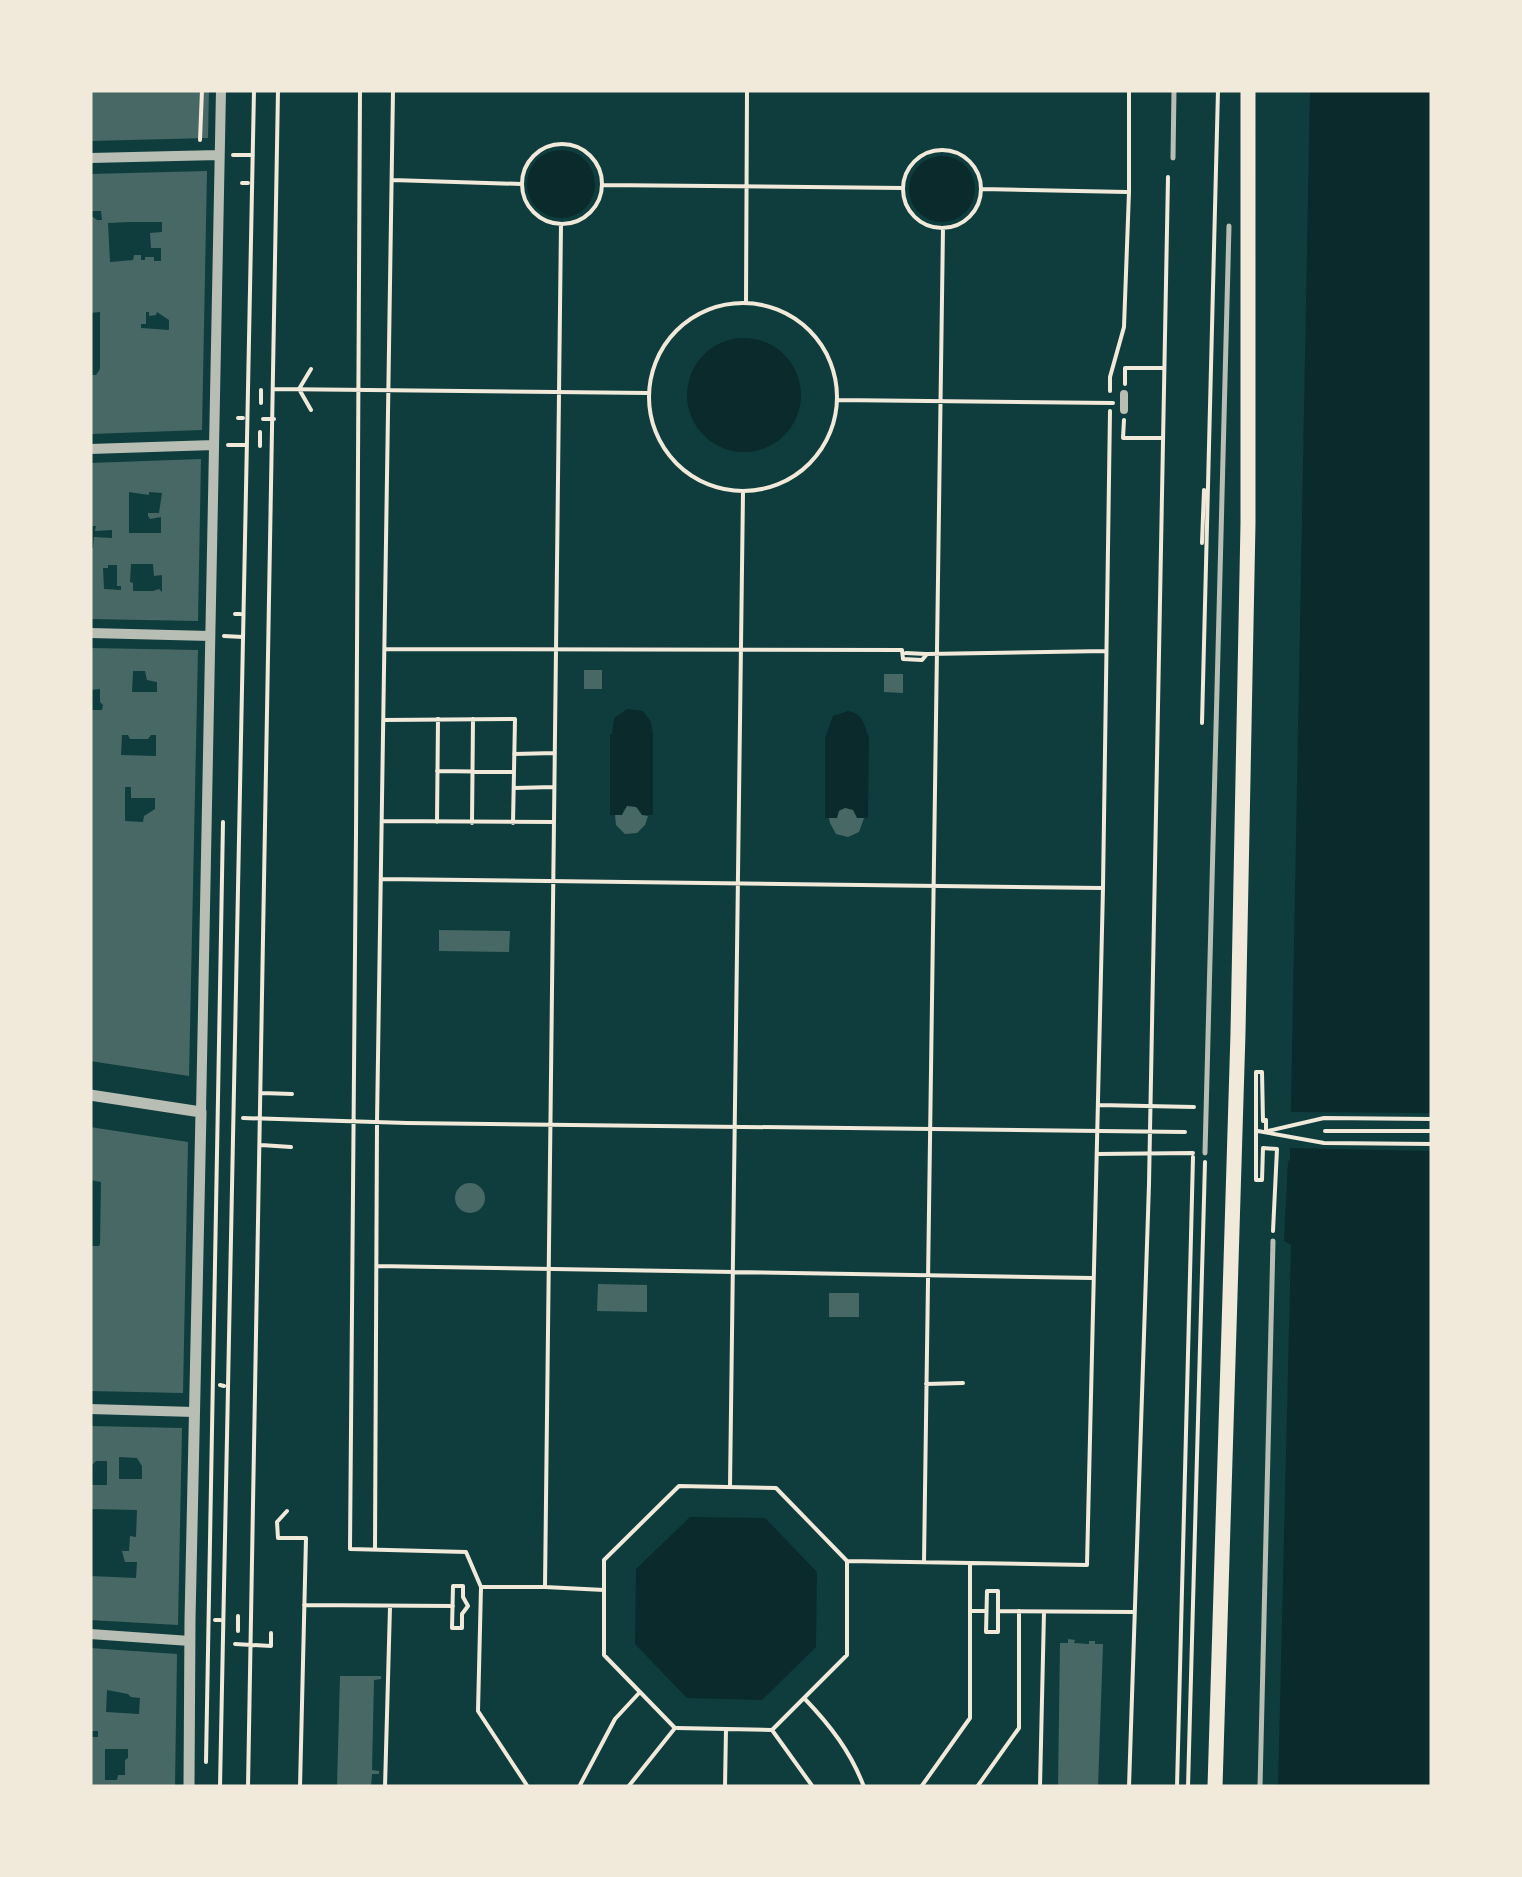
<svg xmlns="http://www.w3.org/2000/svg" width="1522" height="1877" font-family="Helvetica,sans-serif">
  <rect width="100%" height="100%" fill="#0f3d3e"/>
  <path fill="#0a2a2b" d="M 1310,90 L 1432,90 L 1432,1787 L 1278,1787 L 1291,1245 L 1284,1241 L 1288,1162 L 1290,1159 Z
    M527 184a34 34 0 1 1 68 0a34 34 0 1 1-68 0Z
    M909 189a33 33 0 1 1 66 0a33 33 0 1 1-66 0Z
    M687 395a57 57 0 1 1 114 0a57 57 0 1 1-114 0Z
    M 627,709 L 643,711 L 651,722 L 653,735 L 653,815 L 642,815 L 638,808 L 630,806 L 624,809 L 622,815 L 610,815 L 610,735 L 612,734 L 614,718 Z
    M 848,711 C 865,714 863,725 869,737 L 868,818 L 857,818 L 853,810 L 845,808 L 839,811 L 837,818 L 825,818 L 825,738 L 833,716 Z
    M 690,1517 L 765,1518 L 817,1572 L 816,1647 L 762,1700 L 687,1698 L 635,1644 L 636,1569 Z"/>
  <path fill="#0f3d3e" d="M 1286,1112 L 1432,1113 L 1432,1151 L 1285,1148 Z"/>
  <path fill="#486865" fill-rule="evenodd" d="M 90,90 L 209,90 L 208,138 L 90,141 Z
    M 207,171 L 202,430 L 90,434 L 90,375 L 96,375 L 100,369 L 100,312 L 90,313 L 90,215 L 97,220 L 102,220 L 101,211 L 90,211 L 90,174 ZM 130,222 L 162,222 L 162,232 L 150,233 L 151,248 L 161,248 L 161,261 L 154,261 L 154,257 L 145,257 L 145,260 L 141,260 L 141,255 L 134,255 L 133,260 L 110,262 L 108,223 ZM 146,312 L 149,312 L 149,316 L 156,315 L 157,312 L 169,320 L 169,330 L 141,328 L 141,324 L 146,324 Z
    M 201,459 L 198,621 L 90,619 L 90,548 L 93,548 L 94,537 L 112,538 L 112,530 L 95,531 L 96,526 L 90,526 L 90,463 ZM 129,492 L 149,495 L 149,492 L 162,493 L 159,513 L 148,513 L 148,516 L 150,519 L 161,517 L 161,533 L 129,533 ZM 131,564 L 153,564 L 154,576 L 162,575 L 162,592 L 159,589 L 153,591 L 133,591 L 133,583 L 130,582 ZM 108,565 L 117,565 L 117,586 L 121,586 L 121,590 L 104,589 L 103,568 L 108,568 Z
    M 90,648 L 198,650 L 189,1076 L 90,1061 L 90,710 L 102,710 L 103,705 L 100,702 L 100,689 L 90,690 ZM 133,671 L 145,671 L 147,680 L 157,682 L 157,692 L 132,692 ZM 122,735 L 128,735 L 130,739 L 148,739 L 151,735 L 156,735 L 156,756 L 121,755 ZM 125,787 L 131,787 L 131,798 L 155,798 L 155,809 L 144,816 L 143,822 L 125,821 Z
    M 584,670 L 602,670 L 602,689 L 584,689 Z
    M 884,674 L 903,674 L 903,693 L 884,692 Z
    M 627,806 L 636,807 L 642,815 L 648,816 L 645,825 L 637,833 L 625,834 L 616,825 L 615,815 L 622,815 Z
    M 845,808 L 853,810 L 857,818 L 864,818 L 859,832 L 848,837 L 836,834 L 830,823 L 829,818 L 837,818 L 839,811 Z
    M 439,930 L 510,931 L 509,952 L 439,951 Z
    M 90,1127 L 188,1142 L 183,1393 L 90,1391 L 90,1246 L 99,1246 L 100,1244 L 101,1182 L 90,1180 Z
    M455 1198a15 15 0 1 1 30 0a15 15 0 1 1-30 0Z
    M 598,1284 L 647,1285 L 647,1312 L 597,1311 Z
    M 829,1293 L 859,1293 L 859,1317 L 829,1317 Z
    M 90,1426 L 182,1428 L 178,1625 L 90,1620 L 90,1576 L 136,1578 L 137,1562 L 125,1562 L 122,1551 L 129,1551 L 130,1536 L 136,1537 L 137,1510 L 90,1509 L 90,1485 L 107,1485 L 107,1461 L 96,1461 L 90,1467 ZM 119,1457 L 137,1458 L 142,1466 L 142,1479 L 119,1479 Z
    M 1068,1639 L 1075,1640 L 1074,1643 L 1089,1644 L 1089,1641 L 1095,1641 L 1095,1644 L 1103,1644 L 1098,1787 L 1058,1787 L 1060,1643 L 1068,1643 Z
    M 90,1648 L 177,1654 L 175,1787 L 90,1787 L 90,1737 L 98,1737 L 98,1731 L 90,1731 ZM 107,1690 L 128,1694 L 131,1697 L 140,1698 L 139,1714 L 106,1712 ZM 105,1749 L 128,1749 L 128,1758 L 125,1760 L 125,1775 L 118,1775 L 117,1780 L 105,1780 Z
    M 340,1676 L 381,1676 L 381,1679 L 374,1680 L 372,1770 L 379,1771 L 379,1774 L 372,1774 L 371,1787 L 337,1787 Z"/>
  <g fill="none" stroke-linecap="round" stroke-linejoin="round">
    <path stroke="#f1e9da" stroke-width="4" d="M 360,90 C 361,576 352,1063 350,1549 L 466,1552 L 481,1587 L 545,1587 L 604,1590
      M 200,140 L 202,90
      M522 184a40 40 0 1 1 80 0a40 40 0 1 1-80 0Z
      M903 189a39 39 0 1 1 78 0a39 39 0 1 1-78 0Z
      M 233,155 L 253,155
      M 392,180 L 522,184
      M 242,183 L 248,183
      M 602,185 L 903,188
      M 982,189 L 1127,192
      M 746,303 L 747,90
      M649 397a94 94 0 1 1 188 0a94 94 0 1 1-188 0Z
      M 1125,384 L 1125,368 L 1164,368
      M 274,389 L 648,393
      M 299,389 L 311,410
      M 299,389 L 311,369
      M 1110,391 L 1110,377 L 1124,327 L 1129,192 L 1129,90
      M 837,400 L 1113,403
      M 261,403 L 261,390
      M 238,418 L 243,418
      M 263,419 L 274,419
      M 1124,420 L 1123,438 L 1161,438
      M 228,445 L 247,445
      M 260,446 L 260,432
      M 1202,543 L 1204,490
      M 235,614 L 240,614
      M 224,636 L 243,637
      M 385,649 L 902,650 L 903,659 L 922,660 L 927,654 L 1106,651
      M 906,653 L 926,654
      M 384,720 L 515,719 L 513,823
      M 1202,723 L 1218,90
      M 514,754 L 555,753
      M 437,771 L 512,772
      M 514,788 L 554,787
      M 382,821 L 553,822
      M 437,822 L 438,719
      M 472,823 L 473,719
      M 382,879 L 1102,888
      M 1262,1072 L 1256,1072 L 1256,1180 L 1262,1180 L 1263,1148 L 1277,1149 L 1273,1231
      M 1262,1072 L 1263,1121 L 1266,1120 L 1266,1131
      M 262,1093 L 292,1094
      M 1099,1105 L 1194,1107
      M 243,1118 L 407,1123 L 1185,1132
      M 1258,1131 L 1324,1143 L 1432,1144
      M 1268,1131 L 1324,1118 L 1432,1119
      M 1325,1131 L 1432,1131
      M 261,1145 L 291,1147
      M 1098,1154 L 1193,1153
      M 377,1266 L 1092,1278
      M 926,1384 L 963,1383
      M 220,1385 L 224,1386
      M 730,1487 L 743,492
      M 287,1511 L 277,1522 L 278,1538 L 306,1538 L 300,1787
      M 375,1550 L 377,1122 L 393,90
      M 847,1561 L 1087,1565 L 1103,888 L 1110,411
      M 924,1562 L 943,228
      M 970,1563 L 970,1611 L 986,1611
      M 453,1586 L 463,1586 L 463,1597 L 468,1606 L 462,1614 L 462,1628 L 452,1628 Z
      M 481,1587 L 478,1711 L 528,1787
      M 545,1587 L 561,224
      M 987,1591 L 998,1591 L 998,1632 L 986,1632 Z
      M 304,1605 L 453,1606
      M 998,1611 L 1133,1612
      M 215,1620 L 220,1620
      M 238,1631 L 238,1616
      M 235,1644 L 271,1646 L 271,1633
      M 804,1698 C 830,1725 851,1752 864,1787
      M 675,1728 L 604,1655 L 604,1560 L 679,1486 L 776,1488 L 847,1561 L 847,1655 L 772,1730
      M 677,1728 L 772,1730
      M 772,1730 L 813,1787
      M 206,1762 L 223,822
      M 220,1787 L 254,90
      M 248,1787 L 278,90
      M 385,1787 L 390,1607
      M 579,1787 L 615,1719 L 640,1692
      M 628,1787 L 675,1728
      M 725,1787 L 726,1729
      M 921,1787 L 970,1718 L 970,1611
      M 977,1787 L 1019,1728 L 1019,1611
      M 1040,1787 L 1044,1612
      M 1129,1787 L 1149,1184 L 1168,177
      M 1177,1787 L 1193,1157
      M 1188,1787 L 1205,1162"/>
    <path stroke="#b8beb3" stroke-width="5" d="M 1173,158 L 1174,90
      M 1205,1153 L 1229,226
      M 1260,1787 L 1273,1241"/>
    <path stroke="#b8beb3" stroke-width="8" d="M 1124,410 L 1124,394"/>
    <path stroke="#b8beb3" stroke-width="10" d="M 90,158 L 219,155
      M 90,449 L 214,445
      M 90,633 L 210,636
      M 201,1112 L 221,90
      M 90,1409 L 194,1412
      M 90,1634 L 190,1641"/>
    <path stroke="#b8beb3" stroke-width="11" d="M 90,1095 L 201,1112 L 190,1620 L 189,1787"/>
    <path stroke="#f1e9da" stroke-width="15" d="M 1215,1787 L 1238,1033 L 1248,523 L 1248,90"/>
  </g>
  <rect width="1522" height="1877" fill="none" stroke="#f1e9da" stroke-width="185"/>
</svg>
